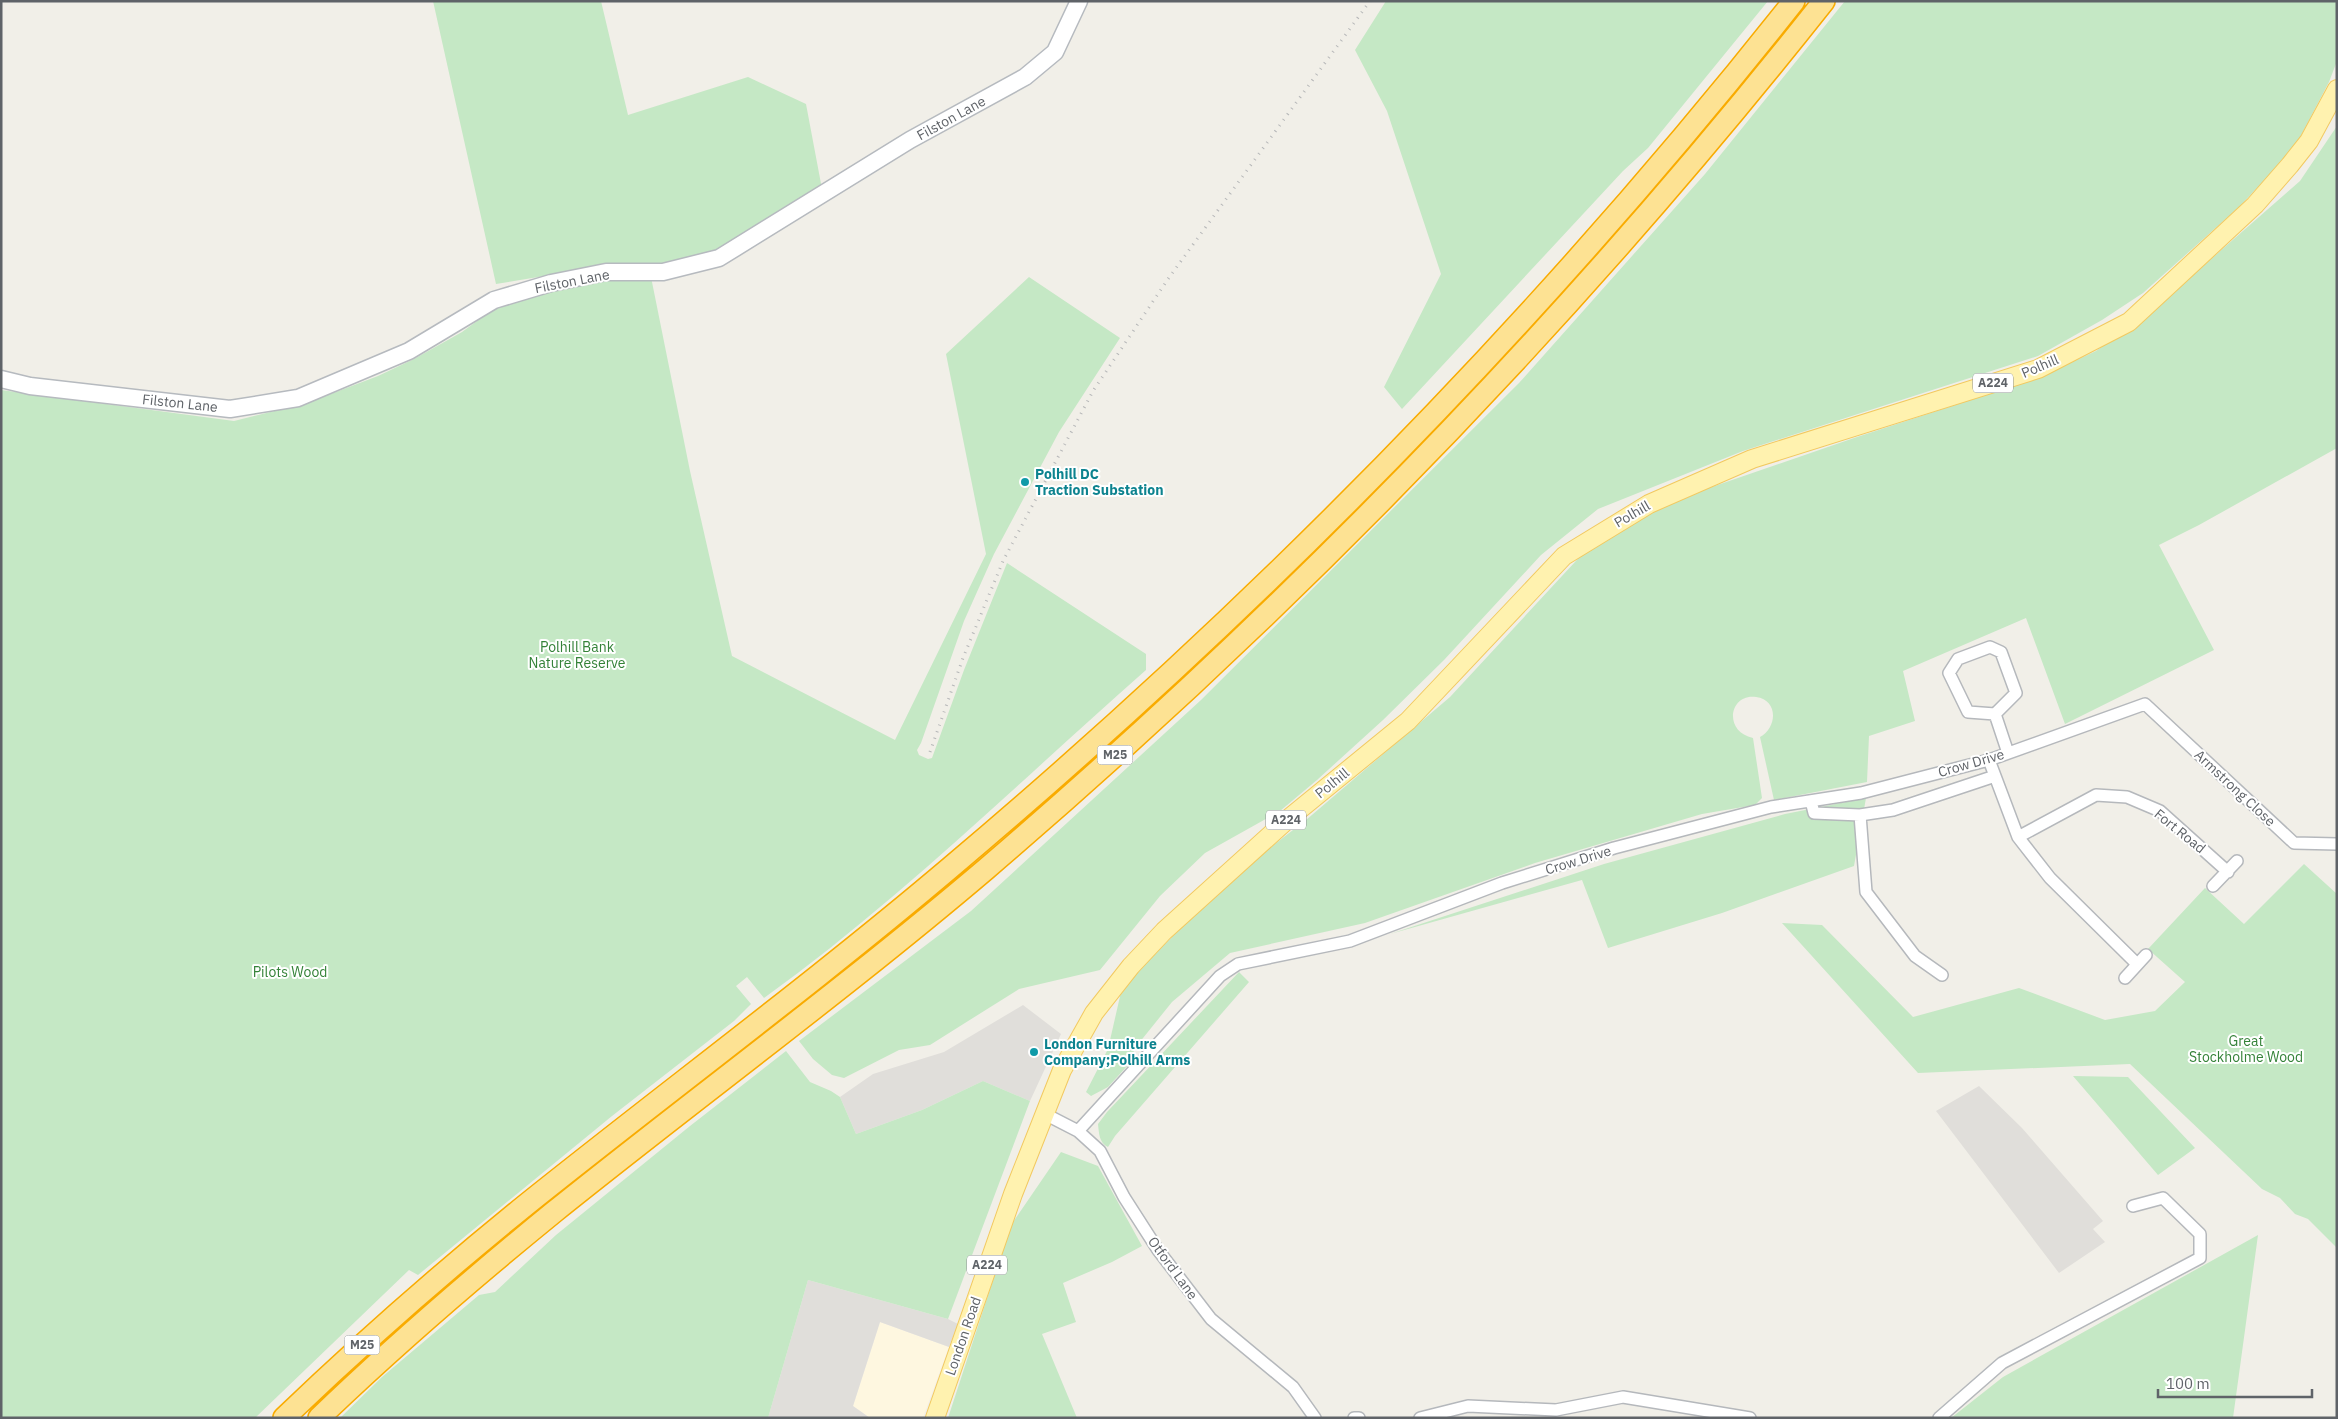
<svg xmlns="http://www.w3.org/2000/svg" width="2338" height="1419" font-family="'IBM Plex Sans',sans-serif">
  <rect width="100%" height="100%" fill="#f1efe8"/>
  <path fill="#fef7e0" d="M 880,1322 L 949,1347 L 923,1418 L 870,1418 L 853,1406 Z"/>
  <path fill="#e0deda" d="M 1023,1005 L 1061,1034 L 1030,1101 L 983,1081 L 922,1110 L 856,1134 L 840,1097 L 873,1074 L 944,1052 Z
    M 1979,1086 L 2022,1128 L 2103,1221 L 2093,1229 L 2105,1242 L 2059,1273 L 1936,1111 Z
    M 808,1280 L 948,1319 L 958,1324 L 949,1347 L 880,1322 L 853,1406 L 870,1418 L 768,1418 Z"/>
  <path fill="#c5e8c5" d="M 433,1 L 601,1 L 628,115 L 748,77 L 806,104 L 822,189 L 716,253 L 666,263 L 599,267 L 496,284 Z
    M 1386,1 L 1768,1 L 1648,148 L 1623,171 L 1402,409 L 1384,387 L 1441,274 L 1387,111 L 1355,50 Z
    M 1845,1 L 2337,1 L 2337,61 L 2329,82 L 2294,149 L 2239,207 L 2143,293 L 2102,320 L 2038,356 L 1743,451 L 1598,509 L 1541,555 L 1444,660 L 1383,720 L 1317,780 L 1280,811 L 1205,853 L 1160,896 L 1100,970 L 1019,989 L 930,1045 L 899,1050 L 844,1078 L 832,1075 L 813,1059 L 799,1041 L 971,911 L 1201,700 L 1519,383 L 1705,174 Z
    M 2337,126 L 2337,448 L 2199,525 L 2159,545 L 2214,650 L 2065,724 L 2026,618 L 1903,671 L 1915,721 L 1869,736 L 1867,782 L 1774,800 L 1760,737 C 1777,728 1779,700 1756,697 C 1729,693 1723,732 1753,738 L 1762,798 L 1755,805 L 1702,814 L 1535,863 L 1365,923 L 1230,953 L 1172,1002 L 1135,1048 L 1129,1064 L 1108,1087 L 1091,1096 L 1086,1092 L 1108,1049 L 1121,992 L 1140,969 L 1202,907 L 1267,850 L 1306,820 L 1450,697 L 1587,549 L 1674,500 L 1854,438 L 2038,378 L 2096,351 L 2154,309 L 2300,181 Z
    M 651,277 L 690,471 L 732,656 L 895,740 L 986,554 L 946,354 L 1029,277 L 1120,338 L 1059,432 L 994,554 L 964,621 L 921,743 L 917,750 L 919,755 L 928,759 L 932,758 L 964,670 L 1007,563 L 1146,654 L 1146,670 C 1021,780 900,900 764,998 L 747,977 L 736,986 L 751,1004 L 734,1021 L 612,1116 L 418,1275 L 409,1270 L 255,1418 L 1,1418 L 1,390 L 234,421 L 307,403 L 378,376 L 414,359 L 462,332 L 499,305 L 603,279 Z
    M 1866,798 L 1854,866 L 1722,913 L 1608,948 L 1582,880 L 1390,934 L 1604,864 L 1785,814 Z
    M 2304,864 L 2337,894 L 2337,1248 L 2308,1219 L 2295,1214 L 2280,1198 L 2262,1189 L 2130,1064 L 1918,1073 L 1782,923 L 1822,925 L 1913,1017 L 2019,988 L 2105,1020 L 2155,1011 L 2185,982 L 2148,949 L 2205,888 L 2244,924 Z
    M 1239,972 L 1249,982 L 1115,1136 L 1108,1147 C 1099,1143 1099,1133 1098,1124 L 1107,1112 Z
    M 786,1051 L 810,1082 L 831,1091 L 840,1097 L 856,1134 L 922,1110 L 983,1081 L 1030,1101 L 948,1319 L 808,1280 L 768,1418 L 340,1418 L 382,1377 L 479,1295 L 495,1292 L 556,1235 L 690,1126 Z
    M 2073,1076 L 2128,1077 L 2195,1148 L 2158,1175 Z
    M 1061,1152 L 1098,1166 L 1142,1246 L 1112,1262 L 1063,1283 L 1076,1322 L 1042,1334 L 1077,1418 L 948,1418 L 1011,1225 Z
    M 2258,1235 L 2233,1418 L 1951,1418 L 2003,1377 Z"/>
  <g fill="none" stroke-linecap="round" stroke-linejoin="round">
    <g stroke="#b5b8bc" stroke-width="14">
      <path id="street" d="M 1990,647 L 2001,652 L 2016,693 L 1995,714 L 1968,712 L 1949,673 L 1958,659 Z
        M 1995,714 L 2008,753
        M 1989,760 L 2018,837 L 2050,878 L 2137,964
        M 1811,801 L 1814,813 L 1860,815 L 1893,810 L 1995,776
        M 1860,815 L 1866,892 L 1915,956 L 1942,975
        M 2018,837 L 2096,795 L 2127,797 L 2160,811 L 2228,872
        M 2213,886 L 2237,861
        M 2125,978 L 2146,955
        M 1043,1113 L 1078,1131 L 1100,1151 L 1124,1197 L 1158,1250 L 1211,1319 L 1293,1387 L 1315,1418
        M 1078,1131 L 1220,976 L 1238,964 L 1350,941 L 1502,883 L 1614,848 L 1771,807 L 1861,793 L 1989,760 L 2145,704 L 2294,843 L 2337,844
        M 1354,1418 L 1359,1418
        M 1420,1418 L 1468,1406 L 1556,1410 L 1623,1397 L 1750,1418
        M 1939,1418 L 2002,1363 L 2200,1258 L 2200,1234 L 2163,1198 L 2133,1206"/>
    </g>
    <g stroke="#b6babf" stroke-width="19">
      <path id="secondary" d="M 1,379 L 30,386 L 230,409 L 298,398 L 409,351 L 494,300 L 551,283 L 606,272 L 663,272 L 719,258 L 910,140 L 1025,77 L 1055,52 L 1079,1"/>
    </g>
    <g stroke="#f2c960" stroke-width="20">
      <path id="primary" d="M 935,1418 L 1013,1194 L 1062,1070 L 1094,1013 L 1131,966 L 1164,931 L 1288,819 L 1408,721 L 1564,556 L 1649,504 L 1752,459 L 2038,369 L 2129,322 L 2255,205 L 2290,165 L 2309,141 L 2337,89"/>
    </g>
    <g stroke="#f9ab00" stroke-width="24">
      <path id="highway" d="M 284,1418 C 362,1343 443,1272 527,1204 C 668,1091 813,984 951,867 C 1259,607 1544,317 1794,1
        M 319,1418 C 394,1346 473,1278 554,1212 C 697,1097 846,988 986,869 C 1292,607 1574,317 1824,1"/>
    </g>
    <use href="#street" stroke="#fff" stroke-width="11"/>
    <use href="#secondary" stroke="#fff" stroke-width="16"/>
    <use href="#primary" stroke="#fff2af" stroke-width="18"/>
    <use href="#highway" stroke="#fde293" stroke-width="21"/>
    <path stroke="#b6b7b8" stroke-width="3" stroke-dasharray="1 6" stroke-linecap="butt" d="M 930,752 L 963,658 L 1003,561 L 1093,391 L 1168,279 L 1370,1"/>
  </g>
  <g fill="#0f9aa8" stroke="#fff" stroke-width="2">
    <circle cx="1025" cy="482" r="5"/>
    <circle cx="1034" cy="1052" r="5"/>
  </g>
  <g text-anchor="middle" stroke-width="4" stroke-linejoin="round" paint-order="stroke">
    <g fill="#fff" stroke="#8f9295" stroke-width="1">
      <rect x="1973" y="373.5" width="40" height="19" rx="4"/>
      <rect x="1097.5" y="745.5" width="35" height="19" rx="4"/>
      <rect x="1266" y="810.5" width="40" height="19" rx="4"/>
      <rect x="967" y="1255.5" width="40" height="19" rx="4"/>
      <rect x="344.5" y="1335.5" width="35" height="19" rx="4"/>
    </g>
    <g font-size="12" font-weight="bold" fill="#5f6368">
      <text x="1993" y="387">A224</text>
      <text x="1115" y="759">M25</text>
      <text x="1286" y="824">A224</text>
      <text x="987" y="1269">A224</text>
      <text x="362" y="1349">M25</text>
    </g>
    <g font-size="14" fill="#5f6368" stroke="#fff">
      <text transform="translate(951 118) rotate(-29)" y="5">Filston Lane</text>
      <text transform="translate(572 281) rotate(-11)" y="5">Filston Lane</text>
      <text transform="translate(2040 366) rotate(-23)" y="5">Polhill</text>
      <text transform="translate(180 403) rotate(6)" y="5">Filston Lane</text>
      <text transform="translate(1632 514) rotate(-30)" y="5">Polhill</text>
      <text transform="translate(1971 763) rotate(-16)" y="5">Crow Drive</text>
      <text transform="translate(1332 783) rotate(-39)" y="5">Polhill</text>
      <text transform="translate(2235 788) rotate(43)" y="5">Armstrong Close</text>
      <text transform="translate(2180 831) rotate(39)" y="5">Fort Road</text>
      <text transform="translate(1578 860) rotate(-17)" y="5">Crow Drive</text>
      <text transform="translate(1173 1268) rotate(54)" y="5">Otford Lane</text>
      <text transform="translate(963 1336) rotate(-71)" y="5">London Road</text>
    </g>
    <g font-size="14" font-weight="bold" fill="#0d838f" stroke="#fff" text-anchor="start">
      <text x="1035" y="479">Polhill DC<tspan x="1035" dy="16">Traction Substation</tspan></text>
      <text x="1044" y="1049">London Furniture<tspan x="1044" dy="16">Company;Polhill Arms</tspan></text>
    </g>
    <g font-size="14" fill="#348238" stroke="#fff">
      <text x="577" y="652">Polhill Bank<tspan x="577" dy="16">Nature Reserve</tspan></text>
      <text x="290" y="977">Pilots Wood</text>
      <text x="2246" y="1046">Great<tspan x="2246" dy="16">Stockholme Wood</tspan></text>
    </g>
  </g>
  <rect width="2338" height="1419" fill="none" stroke="#5f6368" stroke-width="5"/>
  <path d="M2158 1389v8h154v-8" fill="none" stroke="#5f6368" stroke-width="2.5"/>
  <text x="2166" y="1389" font-size="15" fill="#5f6368" stroke="#ffffff" stroke-width="4" paint-order="stroke">100 m</text>
</svg>
